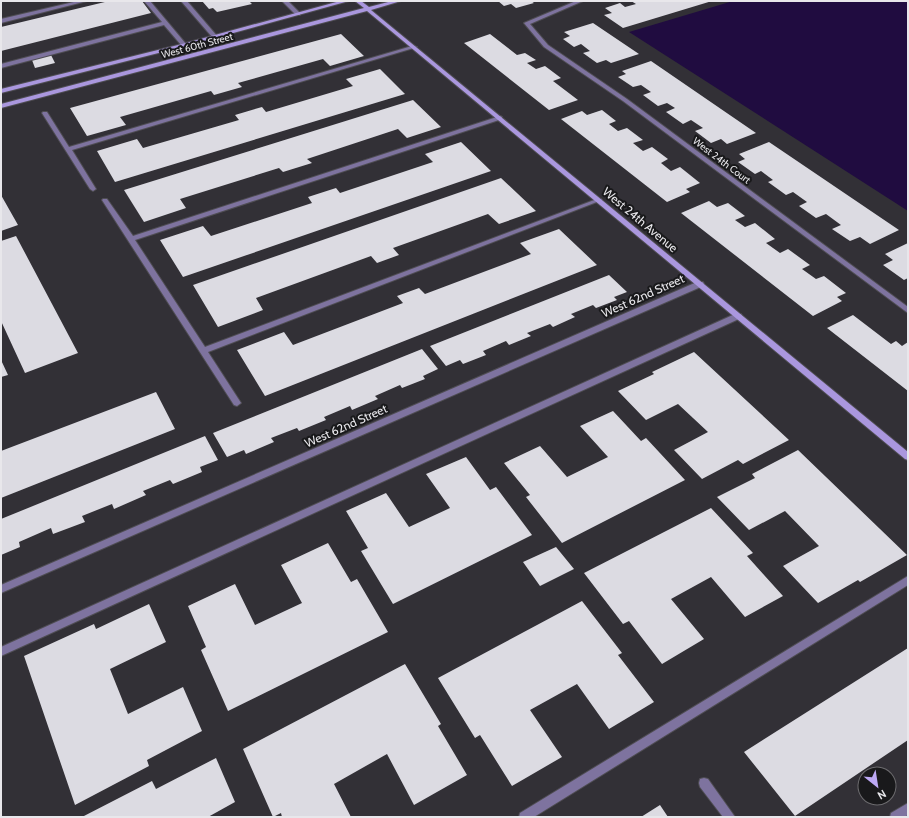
<svg xmlns="http://www.w3.org/2000/svg" width="909" height="818" font-family="Cabin,sans-serif">
  <rect width="100%" height="100%" fill="#323036"/>
  <path fill="#200c40" d="M 733,1 L 908,1 L 908,211 L 629,32 Z"/>
  <path fill="#dcdbe2" d="M 109,1 L 142,1 L 151,13 L 1,51 L 1,27 Z
    M 202,1 L 249,1 L 252,4 L 217,12 L 213,8 L 209,9 Z
    M 498,1 L 531,1 L 534,3 L 516,8 L 511,4 L 504,6 Z
    M 631,1 L 712,1 L 623,28 L 604,15 L 612,13 L 605,8 L 620,3 L 625,7 L 636,4 Z
    M 593,23 L 639,54 L 611,63 L 606,60 L 597,63 L 583,53 L 590,51 L 581,44 L 574,47 L 563,39 L 570,36 L 564,32 Z
    M 341,34 L 364,56 L 330,66 L 323,59 L 238,83 L 242,87 L 214,95 L 211,91 L 120,117 L 126,125 L 87,136 L 70,108 Z
    M 490,34 L 517,55 L 525,53 L 536,60 L 527,63 L 536,69 L 545,66 L 561,78 L 553,81 L 578,100 L 549,110 L 464,43 Z
    M 51,55 L 55,63 L 35,68 L 32,60 Z
    M 651,61 L 756,133 L 727,144 L 721,139 L 711,143 L 695,131 L 703,128 L 691,120 L 683,124 L 666,112 L 675,108 L 667,103 L 658,106 L 643,95 L 651,92 L 641,85 L 633,87 L 618,77 L 626,74 L 622,71 Z
    M 380,69 L 405,94 L 115,182 L 97,151 L 137,139 L 143,148 L 239,120 L 235,115 L 262,107 L 266,112 L 353,86 L 346,79 Z
    M 413,100 L 441,127 L 407,138 L 398,129 L 307,159 L 312,163 L 283,172 L 279,168 L 180,199 L 186,208 L 144,222 L 124,190 Z
    M 602,110 L 616,121 L 609,124 L 618,131 L 627,128 L 643,140 L 633,143 L 643,151 L 652,147 L 668,159 L 661,163 L 671,171 L 680,167 L 700,183 L 686,189 L 690,192 L 667,202 L 561,119 L 582,111 L 587,115 Z
    M 461,142 L 491,171 L 183,277 L 160,240 L 203,226 L 211,236 L 312,203 L 308,197 L 336,188 L 340,193 L 433,162 L 425,154 Z
    M 769,142 L 899,230 L 870,244 L 860,237 L 850,241 L 832,229 L 841,225 L 826,214 L 816,218 L 799,206 L 807,202 L 793,192 L 786,195 L 768,182 L 773,180 L 761,171 L 755,174 L 738,162 L 745,159 L 739,154 Z
    M 501,178 L 536,211 L 499,224 L 488,214 L 393,248 L 399,255 L 377,263 L 371,256 L 256,298 L 263,310 L 218,327 L 193,285 Z
    M 1,195 L 18,225 L 1,231 Z
    M 709,201 L 717,207 L 728,203 L 745,216 L 735,220 L 745,227 L 755,223 L 775,239 L 766,243 L 780,253 L 788,249 L 810,265 L 802,269 L 816,279 L 824,276 L 846,293 L 837,297 L 842,301 L 813,316 L 681,213 Z
    M 559,229 L 597,265 L 265,396 L 237,350 L 284,332 L 293,345 L 403,303 L 397,296 L 419,288 L 425,294 L 531,254 L 520,243 Z
    M 16,236 L 78,353 L 25,373 L 1,321 L 1,241 Z
    M 908,243 L 908,278 L 904,280 L 883,265 L 893,260 L 885,254 Z
    M 609,275 L 627,292 L 614,297 L 617,300 L 596,308 L 593,305 L 571,314 L 575,317 L 553,327 L 550,324 L 527,333 L 531,336 L 509,345 L 506,341 L 483,351 L 486,355 L 463,364 L 460,360 L 446,366 L 430,346 Z
    M 853,315 L 891,344 L 896,341 L 902,346 L 908,342 L 908,391 L 827,328 Z
    M 422,349 L 438,369 L 423,376 L 425,379 L 402,388 L 400,385 L 375,396 L 378,399 L 352,410 L 350,406 L 324,417 L 326,420 L 299,431 L 297,428 L 271,438 L 274,442 L 246,454 L 244,450 L 227,457 L 213,433 Z
    M 694,352 L 789,440 L 743,464 L 738,460 L 702,479 L 674,450 L 708,432 L 678,404 L 646,420 L 618,391 L 654,374 L 652,372 Z
    M 1,360 L 8,375 L 1,377 Z
    M 156,392 L 175,429 L 1,498 L 1,451 Z
    M 613,411 L 641,441 L 646,438 L 685,480 L 562,543 L 526,497 L 530,495 L 504,463 L 540,446 L 567,477 L 608,457 L 580,426 Z
    M 205,436 L 218,460 L 200,467 L 202,472 L 173,484 L 170,480 L 143,491 L 146,495 L 114,509 L 112,504 L 82,516 L 85,522 L 53,534 L 51,528 L 19,542 L 20,547 L 1,555 L 1,519 Z
    M 798,450 L 907,555 L 860,582 L 858,580 L 818,603 L 783,566 L 819,546 L 785,511 L 749,530 L 717,497 L 755,478 L 752,474 Z
    M 466,457 L 490,490 L 496,487 L 532,535 L 393,604 L 361,551 L 368,548 L 346,511 L 386,493 L 409,527 L 450,508 L 426,474 Z
    M 711,508 L 753,553 L 747,556 L 783,596 L 745,617 L 711,577 L 671,599 L 704,639 L 662,664 L 629,621 L 623,624 L 584,573 Z
    M 328,543 L 351,582 L 357,579 L 388,632 L 228,711 L 201,650 L 206,647 L 188,606 L 235,584 L 255,625 L 302,603 L 281,565 Z
    M 556,547 L 574,569 L 540,586 L 523,562 Z
    M 582,601 L 622,653 L 618,655 L 654,702 L 609,729 L 577,684 L 530,710 L 562,757 L 512,786 L 480,735 L 475,738 L 438,678 Z
    M 149,604 L 166,642 L 110,669 L 128,714 L 183,687 L 202,731 L 147,760 L 149,766 L 75,805 L 24,656 L 94,624 L 96,629 Z
    M 908,648 L 908,740 L 795,816 L 744,752 Z
    M 405,664 L 441,724 L 438,726 L 467,775 L 414,805 L 387,754 L 334,784 L 351,817 L 282,817 L 281,813 L 273,817 L 243,749 Z
    M 216,758 L 235,802 L 208,817 L 82,817 L 152,781 L 156,789 Z
    M 660,805 L 668,817 L 641,817 Z"/>
  <g fill="none" stroke-linecap="round" stroke-linejoin="round">
    <g stroke="#4f4d53" stroke-width="2">
      <path id="lane" d="M 78,1 L 87,1 L 1,23 L 1,19 Z
        M 144,1 L 150,1 L 186,44 L 186,46 L 182,46 L 164,25 L 1,68 L 1,64 L 162,22 Z
        M 181,1 L 187,1 L 217,36 L 217,38 L 213,38 Z
        M 282,1 L 288,1 L 300,13 L 300,15 L 296,15 Z
        M 412,46 L 417,47 L 72,150 L 96,189 L 93,191 L 90,189 L 42,113 L 43,112 L 47,112 L 69,147 Z
        M 500,116 L 502,117 L 502,119 L 135,240 L 205,347 L 597,199 L 601,199 L 602,200 L 208,352 L 241,403 L 237,406 L 234,405 L 102,200 L 103,199 L 107,199 L 133,236 Z
        M 735,314 L 741,314 L 742,316 L 741,318 L 1,656 L 1,647 Z
        M 908,576 L 908,585 L 534,817 L 519,817 L 520,813 Z
        M 704,778 L 708,779 L 735,817 L 723,817 L 700,787 L 699,783 L 700,779 Z
        M 908,803 L 908,815 L 904,817 L 890,817 L 891,813 Z"/>
    </g>
    <g stroke="#4f4d53" stroke-width="2">
      <path id="street" d="M 576,1 L 583,1 L 530,24 L 548,45 L 627,99 L 908,307 L 908,313 L 623,101 L 544,47 L 524,23 Z
        M 697,282 L 703,282 L 704,284 L 703,286 L 1,593 L 1,585 Z"/>
    </g>
    <g stroke="#4f4d53" stroke-width="2">
      <path id="secondary" d="M 340,1 L 349,1 L 186,46 L 1,93 L 1,89 L 182,44 Z
        M 355,1 L 361,1 L 369,7 L 392,1 L 401,1 L 371,10 L 908,452 L 908,460 L 905,459 L 367,11 L 1,108 L 1,104 L 364,8 Z"/>
    </g>
    <use href="#lane" fill="#7e739f" fill-rule="evenodd"/>
    <use href="#street" fill="#7e739f" fill-rule="evenodd"/>
    <use href="#secondary" fill="#aa97de" fill-rule="evenodd"/>
  </g>
  <g text-anchor="middle" stroke-width="4" stroke-linejoin="round" paint-order="stroke">
    <g font-size="10" fill="#e8e7eb" stroke="#19191b">
      <text transform="translate(197 45) rotate(-15)" y="4">West 60th Street</text>
      <text transform="translate(722 160) rotate(37)" y="4">West 24th Court</text>
    </g>
    <g font-size="12" fill="#e8e7eb" stroke="#19191b">
      <text transform="translate(640 220) rotate(40)" y="4">West 24th Avenue</text>
      <text transform="translate(643 296) rotate(-24)" y="4">West 62nd Street</text>
      <text transform="translate(346 426) rotate(-24)" y="4">West 62nd Street</text>
    </g>
  </g>
  <rect width="909" height="818" fill="none" stroke="#e8e7eb" stroke-width="4"/>
  <g transform="translate(877 786) rotate(150)"><circle r="19" fill="#19191b" stroke="#6c6b6e"/>
  <path d="M0-3L7 15L0 10L-7 15Z" fill="#bda9f5"/>
  <text y="-6" font-size="11" font-weight="bold" text-anchor="middle" fill="#e8e7eb">N</text>
  </g>
</svg>
